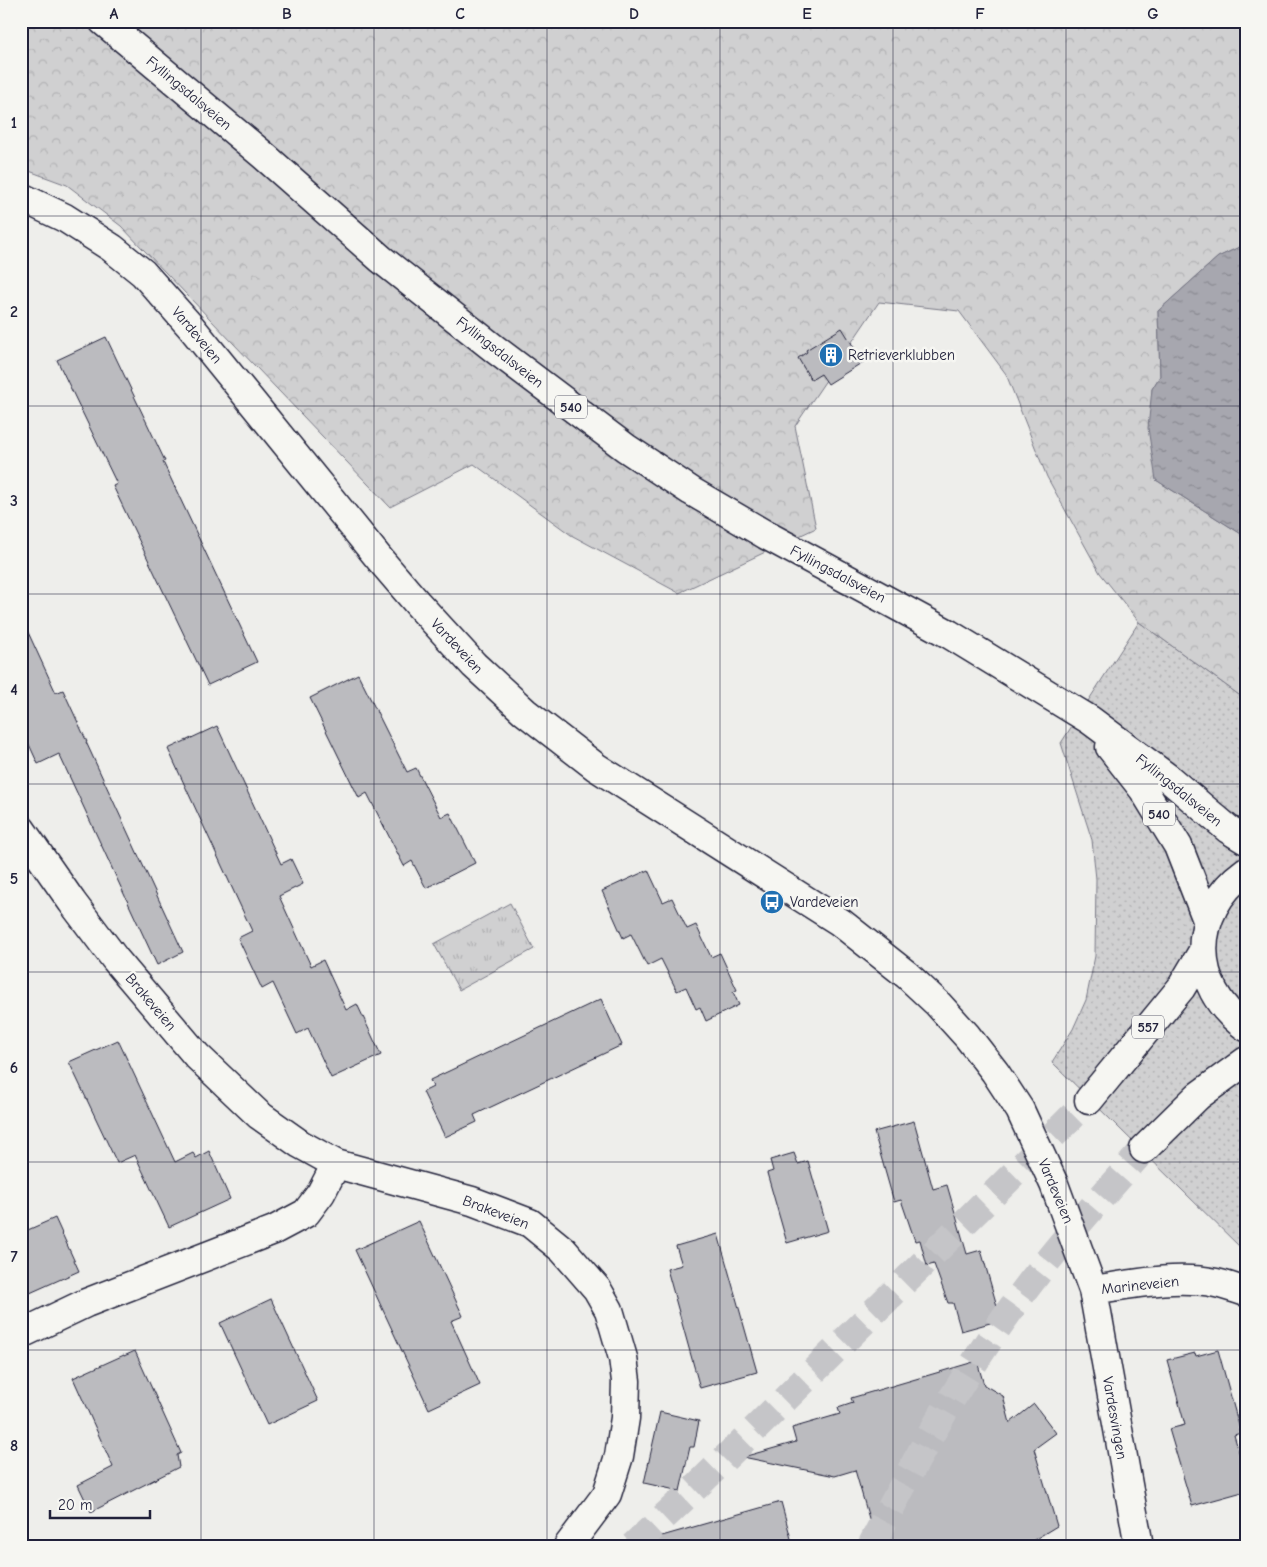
<svg xmlns="http://www.w3.org/2000/svg" width="1267" height="1567" font-family="'Comic Neue',sans-serif">
  <defs>
    <pattern id="grass-dots" width="8" height="8" patternUnits="userSpaceOnUse" patternTransform="scale(1.25)"><rect width="8" height="8" fill="#d0d0d1"/><path d="M2 2h.1M6 6h.1" fill="none" stroke="#b2b2b4" stroke-width="1.8" stroke-linecap="round"/></pattern>
    <pattern id="forest-crowns" width="20" height="18" patternUnits="userSpaceOnUse" patternTransform="scale(1.25)"><rect width="20" height="18" fill="#d0d0d1"/><path d="M2 6a3 3 0 1 1 6 0M12 15a3 3 0 1 1 6 0" fill="none" stroke="#b2b2b4"/></pattern>
    <pattern id="park-tufts" width="24" height="20" patternUnits="userSpaceOnUse" patternTransform="scale(1.25)"><rect width="24" height="20" fill="#d0d0d1"/><path d="M3 7l-1-3M5 7V3M7 7l1-3M15 17l-1-3M17 17v-4M19 17l1-3" fill="none" stroke="#b2b2b4"/></pattern>
    <pattern id="water-ripples" width="26" height="14" patternUnits="userSpaceOnUse" patternTransform="scale(1.25)"><rect width="26" height="14" fill="#a7a7af"/><path d="M2 4q2-2 4 0t4 0M15 11q2-2 4 0t4 0" fill="none" stroke="#888890"/></pattern>
  </defs>
  <rect width="100%" height="100%" fill="#eeeeeb"/>
  <filter id="ink" filterUnits="userSpaceOnUse"><feTurbulence type="fractalNoise" baseFrequency=".02" numOctaves="2"/><feDisplacementMap in="SourceGraphic" scale="10" xChannelSelector="R" yChannelSelector="G"/><feConvolveMatrix kernelMatrix="1 2 1 2 8 2 1 2 1" color-interpolation-filters="sRGB"/></filter>
  <g filter="url(#ink)">
    <path fill="url(#grass-dots)" stroke="#797986" d="M 1139,622 L 1246,700 L 1246,1253 L 1052,1062 L 1073,1029 L 1086,1000 L 1095,956 L 1096,879 L 1092,840 L 1061,743 Z"/>
    <path fill="url(#forest-crowns)" stroke="#797986" d="M 21,21 L 1246,21 L 1246,244 L 1218,257 L 1158,311 L 1160,376 L 1152,389 L 1156,480 L 1246,537 L 1246,700 L 1139,622 L 1100,573 L 1047,477 L 1006,374 L 959,311 L 879,302 L 795,426 L 816,528 L 679,593 L 571,535 L 474,464 L 390,507 L 121,226 L 67,185 L 21,168 Z"/>
    <path fill="url(#park-tufts)" stroke="#797986" d="M 510,903 L 534,949 L 459,990 L 434,944 Z"/>
    <path fill="url(#water-ripples)" stroke="#727281" d="M 1246,244 L 1246,537 L 1156,480 L 1148,428 L 1152,389 L 1160,376 L 1158,311 L 1218,257 Z"/>
    <path fill="#bbbbbf" stroke="#22223b" d="M 842,328 L 863,362 L 828,384 L 821,374 L 811,380 L 798,358 L 807,352 L 806,350 Z
      M 106,337 L 165,461 L 163,462 L 257,662 L 208,685 L 113,486 L 117,484 L 57,360 Z
      M 21,617 L 56,693 L 63,690 L 87,742 L 86,742 L 183,952 L 157,965 L 59,754 L 38,764 L 21,727 Z
      M 358,674 L 407,772 L 416,768 L 441,817 L 450,813 L 475,863 L 426,888 L 412,861 L 404,866 L 367,793 L 359,798 L 310,698 Z
      M 217,726 L 281,864 L 291,859 L 303,884 L 279,896 L 311,966 L 323,960 L 346,1010 L 357,1004 L 381,1055 L 331,1078 L 308,1028 L 297,1034 L 273,983 L 262,989 L 238,938 L 252,931 L 168,749 Z
      M 648,870 L 663,902 L 672,898 L 687,929 L 696,925 L 711,957 L 720,953 L 737,990 L 733,992 L 739,1005 L 706,1021 L 700,1007 L 696,1009 L 686,987 L 677,991 L 661,959 L 647,966 L 631,934 L 623,938 L 602,891 Z
      M 601,999 L 622,1045 L 474,1115 L 477,1122 L 445,1137 L 423,1092 L 433,1087 L 430,1080 Z
      M 118,1040 L 175,1162 L 193,1153 L 196,1158 L 209,1151 L 230,1199 L 169,1227 L 135,1155 L 117,1163 L 69,1062 Z
      M 914,1121 L 933,1189 L 947,1185 L 967,1254 L 981,1250 L 1001,1320 L 961,1331 L 953,1303 L 948,1303 L 934,1264 L 927,1266 L 920,1240 L 915,1241 L 901,1200 L 894,1202 L 874,1132 Z
      M 794,1153 L 798,1164 L 808,1161 L 828,1231 L 787,1243 L 767,1173 L 773,1171 L 770,1160 Z
      M 55,1218 L 79,1271 L 30,1293 L 21,1274 L 21,1233 Z
      M 419,1221 L 463,1316 L 451,1321 L 480,1385 L 429,1409 L 355,1250 Z
      M 718,1234 L 757,1372 L 700,1388 L 667,1269 L 682,1265 L 676,1246 Z
      M 271,1299 L 318,1401 L 267,1425 L 220,1323 Z
      M 1218,1350 L 1241,1433 L 1234,1435 L 1246,1476 L 1246,1491 L 1192,1506 L 1169,1429 L 1185,1425 L 1167,1360 L 1195,1353 L 1196,1356 Z
      M 135,1351 L 181,1453 L 177,1455 L 179,1467 L 91,1512 L 78,1485 L 113,1467 L 73,1378 L 124,1355 L 124,1356 Z
      M 977,1361 L 984,1385 L 1003,1396 L 1010,1423 L 1034,1404 L 1056,1433 L 1034,1449 L 1057,1526 L 1024,1546 L 877,1546 L 855,1470 L 835,1476 L 743,1457 L 796,1442 L 792,1428 L 840,1414 L 838,1408 L 853,1403 L 851,1398 Z
      M 660,1412 L 699,1421 L 694,1447 L 690,1447 L 680,1491 L 644,1483 Z
      M 781,1502 L 793,1546 L 656,1546 L 655,1538 Z"/>
    <g fill="none" stroke-linecap="round" stroke-linejoin="round">
      <path stroke="#c5c5c8" stroke-width="28" stroke-dasharray="28 14" stroke-linecap="butt" d="M 633,1546 L 697,1486 L 1089,1100
        M 871,1546 C 912,1466 955,1387 1008,1313 C 1049,1255 1097,1202 1144,1149"/>
      <g stroke="#22223b" stroke-width="31">
        <path id="street" d="M 21,829 L 72,902 L 115,959 L 197,1056 L 259,1115 L 300,1144 L 336,1164 L 472,1201 L 530,1223 L 563,1250 L 597,1289 L 609,1310 L 623,1358 L 626,1381 L 625,1418 L 619,1456 L 607,1494 L 568,1546
          M 21,1334 L 86,1303 L 274,1230 L 306,1213 L 321,1193 L 336,1164"/>
      </g>
      <g stroke="#22223b" stroke-width="31">
        <path id="secondary" d="M 21,197 L 65,218 L 112,248 L 143,273 L 191,327 L 382,562 L 418,604 L 474,665 L 525,712 L 596,767 L 840,922 L 907,975 L 938,1004 L 967,1036 L 995,1072 L 1020,1110 L 1054,1184 L 1093,1290 L 1139,1546
          M 1093,1290 C 1133,1284 1176,1275 1216,1283 C 1226,1285 1236,1289 1246,1292"/>
      </g>
      <g stroke="#22223b" stroke-width="31">
        <path id="primary" d="M 103,21 L 263,155 L 381,259 L 496,350 L 626,448 L 691,491 L 766,535 L 949,634 L 1090,720 L 1168,778 L 1228,829 L 1246,840
          M 1110,747 L 1143,789 L 1178,846 L 1207,920
          M 1246,871 C 1189,912 1189,987 1246,1027
          M 1089,1100 L 1181,988 L 1203,951
          M 1144,1149 L 1198,1096 L 1246,1061"/>
      </g>
      <use href="#street" stroke="#f6f6f2" stroke-width="28"/>
      <use href="#secondary" stroke="#f6f6f2" stroke-width="28"/>
      <use href="#primary" stroke="#f6f6f2" stroke-width="28"/>
    </g>
  </g>
  <path fill="none" stroke="#22223b" stroke-width="1" stroke-opacity="0.55" d="M 201,21 L 201,1546M 374,21 L 374,1546M 547,21 L 547,1546M 720,21 L 720,1546M 893,21 L 893,1546M 1066,21 L 1066,1546M 21,216 L 1246,216M 21,406 L 1246,406M 21,594 L 1246,594M 21,784 L 1246,784M 21,972 L 1246,972M 21,1162 L 1246,1162M 21,1350 L 1246,1350"/>
  <defs>
    <g id="building-disc" transform="scale(1.25)"><circle r="9.5" fill="#1f6fb2" stroke="#f6f6f2"/><path d="M-4-6H4V6H1V3H-1V6H-4ZM-2.5-4.3h1.7v1.8h-1.7ZM.8-4.3h1.7v1.8H.8ZM-2.5-1h1.7V.8h-1.7ZM.8-1h1.7V.8H.8Z" fill="#fff"/></g>
    <g id="bus-disc" transform="scale(1.25)"><circle r="9.5" fill="#1f6fb2" stroke="#f6f6f2"/><path d="M-5-6H5V4H4V6H2V4H-2V6H-4V4H-5ZM-3.5-4V0h7V-4ZM-3.5 1.2v1.5H-2V1.2ZM2 1.2v1.5H3.5V1.2Z" fill="#fff"/></g>
  </defs>
  <g fill-rule="evenodd">
    <use href="#building-disc" x="831" y="355"/>
    <use href="#bus-disc" x="772" y="902"/>
  </g>
  <g text-anchor="middle" stroke-width="5" stroke-linejoin="round" paint-order="stroke">
    <g fill="#f6f6f2" stroke="#626272" stroke-width="1">
      <rect x="555" y="395.5" width="32" height="23" rx="4"/>
      <rect x="1143" y="802.5" width="32" height="23" rx="4"/>
      <rect x="1132" y="1015.5" width="32" height="23" rx="4"/>
    </g>
    <g font-size="14" font-weight="bold" fill="#22223b">
      <text x="571" y="412">540</text>
      <text x="1159" y="819">540</text>
      <text x="1148" y="1032">557</text>
    </g>
    <g font-size="15" fill="#22223b" stroke="#f6f6f2">
      <text transform="translate(189 93) rotate(40)" y="5">Fyllingsdalsveien</text>
      <text transform="translate(197 335) rotate(50)" y="5">Vardeveien</text>
      <text transform="translate(500 352) rotate(38)" y="5">Fyllingsdalsveien</text>
      <text transform="translate(838 574) rotate(28)" y="5">Fyllingsdalsveien</text>
      <text transform="translate(457 646) rotate(47)" y="5">Vardeveien</text>
      <text transform="translate(1179 790) rotate(39)" y="5">Fyllingsdalsveien</text>
      <text transform="translate(151 1002) rotate(50)" y="5">Brakeveien</text>
      <text transform="translate(1056 1191) rotate(67)" y="5">Vardeveien</text>
      <text transform="translate(496 1212) rotate(21)" y="5">Brakeveien</text>
      <text transform="translate(1140 1285) rotate(-6)" y="5">Marineveien</text>
      <text transform="translate(1115 1418) rotate(80)" y="5">Vardesvingen</text>
    </g>
    <g font-size="15" fill="#22223b" stroke="#f6f6f2" text-anchor="start">
      <text x="848" y="360">Retrieverklubben</text>
      <text x="790" y="907">Vardeveien</text>
    </g>
  </g>
  <rect width="1267" height="1567" fill="none" stroke="#f6f6f2" stroke-width="55"/>
  <path d="M50 1510v8h100v-8" fill="none" stroke="#22223b" stroke-width="2.5"/>
  <text x="58" y="1510" font-size="15" fill="#22223b" stroke="#f6f6f2" stroke-width="4" paint-order="stroke">20 m</text>
  <rect x="28" y="28" width="1212" height="1512" fill="none" stroke="#22223b" stroke-width="2"/>
  <g font-size="16" text-anchor="middle" font-weight="bold" fill="#22223b">
    <text x="114" y="19">A</text>
    <text x="287" y="19">B</text>
    <text x="460" y="19">C</text>
    <text x="634" y="19">D</text>
    <text x="807" y="19">E</text>
    <text x="980" y="19">F</text>
    <text x="1153" y="19">G</text>
    <text x="14" y="128">1</text>
    <text x="14" y="317">2</text>
    <text x="14" y="506">3</text>
    <text x="14" y="695">4</text>
    <text x="14" y="884">5</text>
    <text x="14" y="1073">6</text>
    <text x="14" y="1262">7</text>
    <text x="14" y="1451">8</text>
  </g>
</svg>
